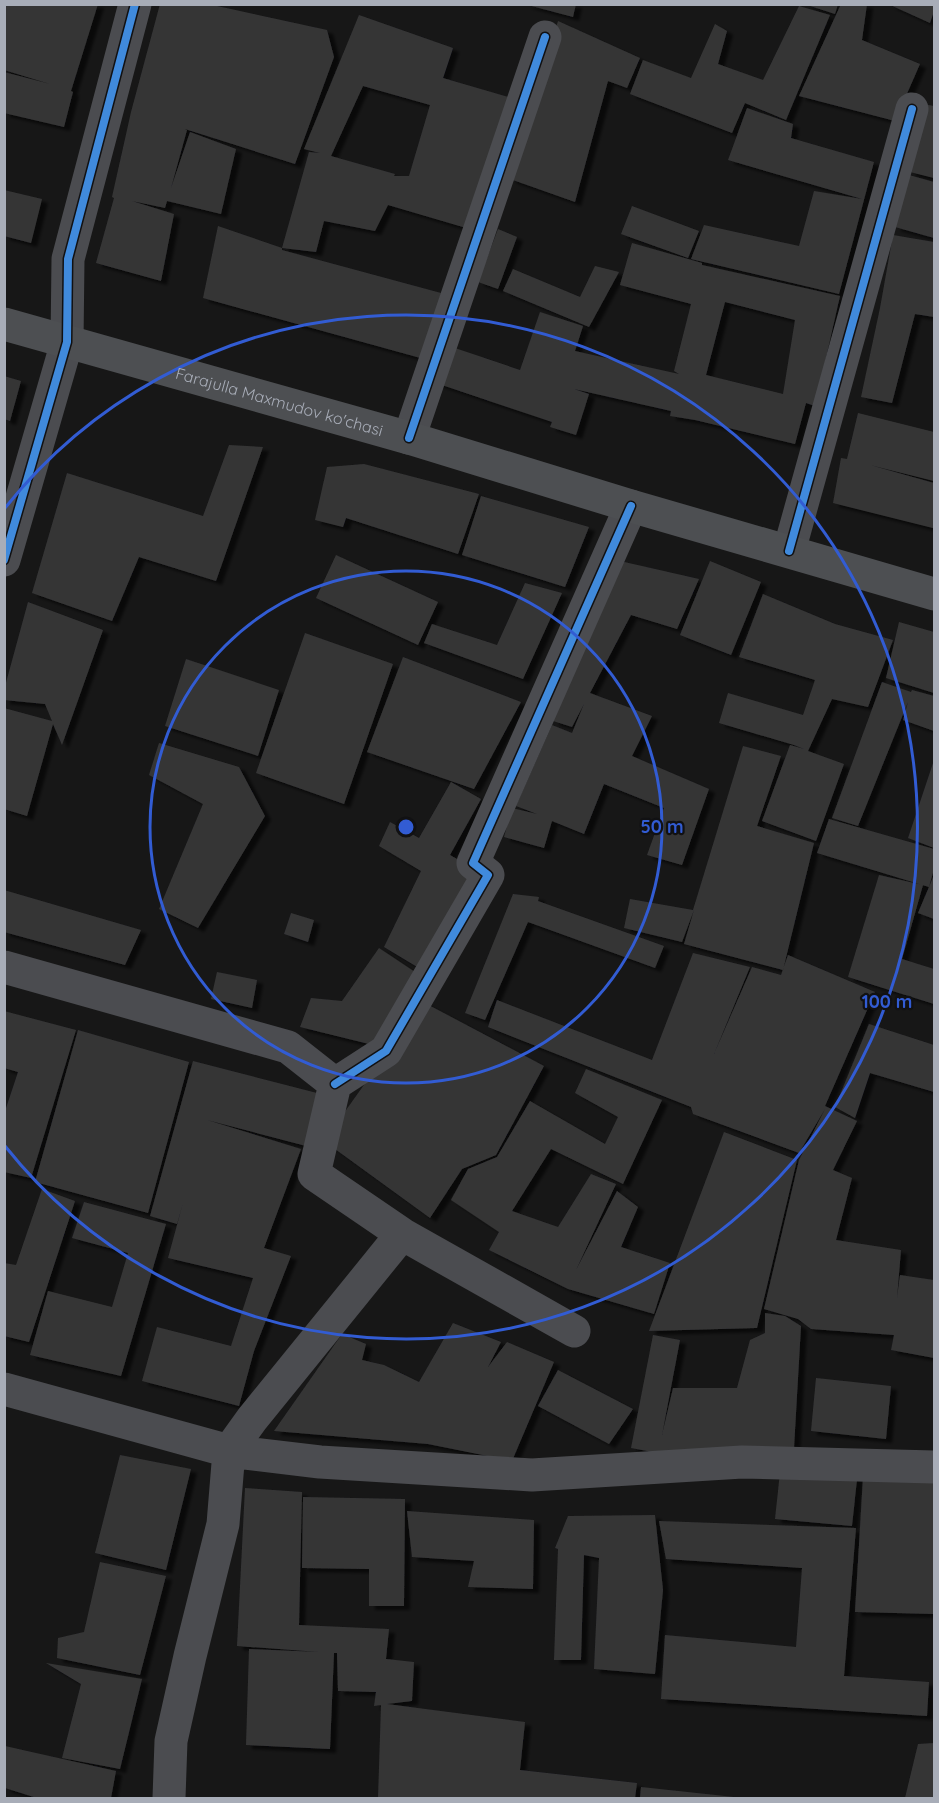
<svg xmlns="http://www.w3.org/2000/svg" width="939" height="1803" font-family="Quicksand,sans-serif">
  <defs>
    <filter id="shadow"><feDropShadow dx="6" dy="4" stdDeviation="1.5" flood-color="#0009"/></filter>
  </defs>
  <rect width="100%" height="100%" fill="#171717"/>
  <path fill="#353536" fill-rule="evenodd" filter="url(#shadow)" d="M 4,4 L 98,4 L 71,91 L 73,92 L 64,127 L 4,113 L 4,72 L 50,84 L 4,70 Z
    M 160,4 L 208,4 L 327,30 L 334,57 L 295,164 L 185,129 L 187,130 L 171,188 L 190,132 L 236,149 L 221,214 L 167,201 L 165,208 L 132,201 L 174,214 L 161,281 L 96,263 L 114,198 L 112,197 L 131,112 Z
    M 524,4 L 576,4 L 573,17 Z
    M 804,4 L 838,4 L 835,14 Z
    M 841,4 L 867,4 L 862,40 L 920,64 L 895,121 L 799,96 Z
    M 888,4 L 934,4 L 934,11 L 930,23 Z
    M 799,6 L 830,15 L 786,120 L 745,103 L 732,133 L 630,94 L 643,60 L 691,78 L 715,24 L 727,31 L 718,64 L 763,80 Z
    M 359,15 L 453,48 L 443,78 L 512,98 L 473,230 L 388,205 L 375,231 L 324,221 L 316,252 L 282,248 L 309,152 L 320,153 L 304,149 ZM 363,86 L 430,105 L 409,176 L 394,176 L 395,174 L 331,156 Z
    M 558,21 L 640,58 L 627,88 L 608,81 L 575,202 L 510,179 Z
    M 923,104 L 934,106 L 934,178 L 910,172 Z
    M 747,108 L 793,124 L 791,138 L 874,162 L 839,294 L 691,259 L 704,225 L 799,246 L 814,191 L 862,199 L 728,160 Z
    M 909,175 L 934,182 L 934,238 L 895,227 Z
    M 4,190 L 42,199 L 31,243 L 4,236 Z
    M 632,206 L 699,231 L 688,258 L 621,234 Z
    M 218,226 L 282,248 L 282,250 L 441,293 L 424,359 L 203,298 Z
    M 498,229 L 517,237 L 498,289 L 478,282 Z
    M 893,235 L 934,242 L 934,317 L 915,314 L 892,403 L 861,397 L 880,308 Z
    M 632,243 L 702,263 L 702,265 L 840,296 L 815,406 L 806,403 L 795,444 L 695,420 L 670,416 L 671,411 L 574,389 L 589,394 L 576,435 L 550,427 L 552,422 L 433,382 L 446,345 L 520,370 L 540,312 L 583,326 L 575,351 L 679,374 L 674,371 L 691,304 L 620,285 ZM 725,302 L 795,320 L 783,394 L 706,375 Z
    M 595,266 L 619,272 L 589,327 L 503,291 L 513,269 L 580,297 Z
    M 4,376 L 21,381 L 10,421 L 4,419 Z
    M 858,413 L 934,432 L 934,481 L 870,465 L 934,483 L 933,528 L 833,503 L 841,458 L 847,459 Z
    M 229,445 L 263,447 L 216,581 L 139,557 L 112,621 L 32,593 L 67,473 L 203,516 Z
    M 364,464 L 479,494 L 458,554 L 346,518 L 343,527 L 315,520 L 327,467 Z
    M 481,496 L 589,527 L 565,587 L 462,555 Z
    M 336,555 L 438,602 L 418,645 L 316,598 Z
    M 620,561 L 699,579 L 677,629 L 631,615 L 590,693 L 652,716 L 632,756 L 709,789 L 682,865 L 647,855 L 664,808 L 604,784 L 584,834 L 552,821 L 544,848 L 504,837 L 512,808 L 537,814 L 516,806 L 552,725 L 572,733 L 584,704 L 572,727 L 553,721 Z
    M 710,561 L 761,582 L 731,655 L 680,635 Z
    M 525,583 L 562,593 L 523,679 L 424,643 L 432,624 L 497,645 Z
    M 763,594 L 835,624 L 893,640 L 868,707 L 832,699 L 808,751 L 844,764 L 816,841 L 762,821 L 790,745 L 804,749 L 794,745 L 719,723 L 728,693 L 803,715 L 815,680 L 739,657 Z
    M 28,602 L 103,630 L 62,745 L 53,724 L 27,816 L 4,809 L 4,708 L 52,721 L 45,704 L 4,700 L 4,690 Z
    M 899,622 L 934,632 L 934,693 L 886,678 Z
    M 305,633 L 393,664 L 344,804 L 256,773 Z
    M 403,657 L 521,702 L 474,789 L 367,752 Z
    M 186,659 L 279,690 L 258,756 L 165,726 Z
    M 882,682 L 911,692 L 912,690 L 934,696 L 934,731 L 903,720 L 908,702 L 858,826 L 832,818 Z
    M 159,743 L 239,767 L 265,816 L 198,928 L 159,909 L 203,804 L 149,775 Z
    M 743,746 L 781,756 L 757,826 L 814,843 L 783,970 L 684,944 L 694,910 L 682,942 L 624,928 L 630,899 L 693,910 Z
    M 934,760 L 934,848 L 908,838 Z
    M 451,782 L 481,799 L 450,855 L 483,874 L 424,971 L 384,947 L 421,871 L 379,846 L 390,822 L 419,838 Z
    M 829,819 L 934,849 L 934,869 L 929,887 L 934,875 L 934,919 L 918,913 L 929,887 L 817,853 Z
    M 879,875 L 923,885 L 902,959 L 934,969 L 934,1004 L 848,977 Z
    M 4,890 L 141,930 L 125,965 L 4,932 Z
    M 513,894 L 539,897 L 538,901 L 664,946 L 655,968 L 528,922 L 485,1020 L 465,1013 Z
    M 291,913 L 314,920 L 308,942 L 284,934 Z
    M 379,948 L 421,976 L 373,1045 L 300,1027 L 311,998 L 342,1001 Z
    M 693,953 L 750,967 L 714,1054 L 752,967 L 781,975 L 788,955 L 875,992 L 825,1106 L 857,1121 L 833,1170 L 852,1178 L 836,1240 L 901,1250 L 897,1298 L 900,1275 L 934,1280 L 934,1358 L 891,1350 L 894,1335 L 811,1329 L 798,1319 L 764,1309 L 799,1160 L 825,1109 L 799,1153 L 693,1114 L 691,1107 L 488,1027 L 497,1000 L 652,1060 Z
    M 217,972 L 257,980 L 252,1008 L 211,999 Z
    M 423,1002 L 544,1066 L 496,1155 L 462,1169 L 430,1218 L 324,1141 Z
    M 4,1011 L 76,1030 L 31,1178 L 4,1172 L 4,1114 L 18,1072 L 4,1068 Z
    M 869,1024 L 934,1045 L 934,1092 L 870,1073 L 855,1118 L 835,1107 Z
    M 78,1030 L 189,1062 L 148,1213 L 35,1182 Z
    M 193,1061 L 317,1093 L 306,1146 L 207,1120 L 301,1149 L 264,1248 L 291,1256 L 254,1351 L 239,1406 L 142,1381 L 157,1327 L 231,1346 L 253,1278 L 168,1258 L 183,1203 L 177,1224 L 150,1216 Z
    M 586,1069 L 662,1100 L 623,1184 L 551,1149 L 512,1211 L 558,1227 L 591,1174 L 616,1184 L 576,1270 L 617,1191 L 638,1207 L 621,1247 L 670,1263 L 654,1314 L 568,1289 L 489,1250 L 499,1232 L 451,1200 L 468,1169 L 497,1157 L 530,1101 L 605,1144 L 618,1117 L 575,1093 Z
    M 724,1132 L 797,1160 L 757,1328 L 649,1331 Z
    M 42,1189 L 75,1201 L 29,1342 L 4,1336 L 4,1263 L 16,1265 Z
    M 84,1202 L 166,1224 L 121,1376 L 30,1355 L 48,1291 L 112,1307 L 128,1253 L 72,1238 Z
    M 765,1313 L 785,1316 L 801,1326 L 794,1448 L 658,1453 L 631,1448 L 653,1335 L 680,1340 L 662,1435 L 673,1388 L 737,1388 L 750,1340 L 765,1333 Z
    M 453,1323 L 501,1342 L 488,1367 L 507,1342 L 554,1362 L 512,1461 L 428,1444 L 274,1431 L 342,1334 L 366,1344 L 362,1360 L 384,1365 L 419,1382 Z
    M 558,1370 L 633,1409 L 609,1444 L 538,1406 Z
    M 816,1378 L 891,1386 L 886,1439 L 811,1431 Z
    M 120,1455 L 191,1469 L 166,1570 L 95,1553 Z
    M 781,1463 L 858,1470 L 852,1526 L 775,1519 Z
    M 934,1474 L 934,1614 L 855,1612 L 863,1477 Z
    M 245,1488 L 302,1492 L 299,1625 L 389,1629 L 386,1659 L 414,1662 L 412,1701 L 387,1704 L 525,1722 L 520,1770 L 637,1783 L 635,1798 L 378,1798 L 381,1705 L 374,1706 L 376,1692 L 338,1691 L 337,1653 L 334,1653 L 330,1749 L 246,1745 L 249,1649 L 319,1652 L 237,1646 Z
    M 303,1497 L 405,1499 L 404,1606 L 369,1606 L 369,1569 L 302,1568 Z
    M 407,1511 L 534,1520 L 533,1589 L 468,1587 L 474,1561 L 412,1557 Z
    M 655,1515 L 663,1590 L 655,1674 L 594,1669 L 599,1558 L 584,1555 L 581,1660 L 554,1660 L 558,1549 L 555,1548 L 568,1516 Z
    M 659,1521 L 856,1528 L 844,1676 L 929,1682 L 927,1716 L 661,1699 L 665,1635 L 796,1647 L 802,1568 L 666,1559 Z
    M 100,1562 L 166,1576 L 140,1675 L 57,1658 L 58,1638 L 84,1632 Z
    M 46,1663 L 142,1679 L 120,1769 L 62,1758 L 81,1684 Z
    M 934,1743 L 934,1798 L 905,1798 L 918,1744 Z
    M 5,1746 L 116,1771 L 111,1798 L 37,1798 L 5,1788 Z
    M 641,1787 L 734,1797 L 734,1798 L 640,1798 Z"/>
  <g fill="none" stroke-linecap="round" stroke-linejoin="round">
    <path stroke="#4b4c50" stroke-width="33" d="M 409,438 L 545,37
      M 789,551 L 912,109
      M 4,560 L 67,342 L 68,259 L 135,4
      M 4,967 L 288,1047 L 335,1084 L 314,1174 L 402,1234
      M 335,1084 L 386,1051 L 488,875 L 473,863 L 631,506
      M 574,1331 L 402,1234 L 252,1419 L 229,1451 L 320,1462 L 532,1475 L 742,1462 L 934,1467
      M 4,1389 L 229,1451 L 223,1524 L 190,1656 L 171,1741 L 169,1798"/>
    <path stroke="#4d4f52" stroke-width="33" id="s1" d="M 4,324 L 409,438 L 631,506 L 934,594"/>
    <g stroke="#111113" stroke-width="11">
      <path id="cycleway" d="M 409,438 L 545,37
        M 789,551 L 912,109
        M 4,560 L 67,342 L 68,259 L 135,4
        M 335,1084 L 386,1051 L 488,875 L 473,863 L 631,506"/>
    </g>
    <use href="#cycleway" stroke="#408adc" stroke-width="8"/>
  </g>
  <g fill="none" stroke="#325cd3" stroke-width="3">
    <circle cx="406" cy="827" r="256"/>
    <path d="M5 508A512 512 0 1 1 5 1146"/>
  </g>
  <g text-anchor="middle" stroke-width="4.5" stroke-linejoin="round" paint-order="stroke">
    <g font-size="16" fill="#a8adb8" stroke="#111113">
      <text dy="6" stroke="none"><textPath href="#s1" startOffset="286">Farajulla Maxmudov ko'chasi</textPath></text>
    </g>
  </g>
  <circle cx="406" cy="827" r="9" fill="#325cd3" stroke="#111113" stroke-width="3"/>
  <g font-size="18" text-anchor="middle" font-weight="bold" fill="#325cd3" stroke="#111113" stroke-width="4.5" stroke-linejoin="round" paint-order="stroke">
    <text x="662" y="833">50 m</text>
    <text x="887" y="1008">100 m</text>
  </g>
  <rect width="939" height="1803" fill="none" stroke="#a8adb8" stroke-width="12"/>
</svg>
